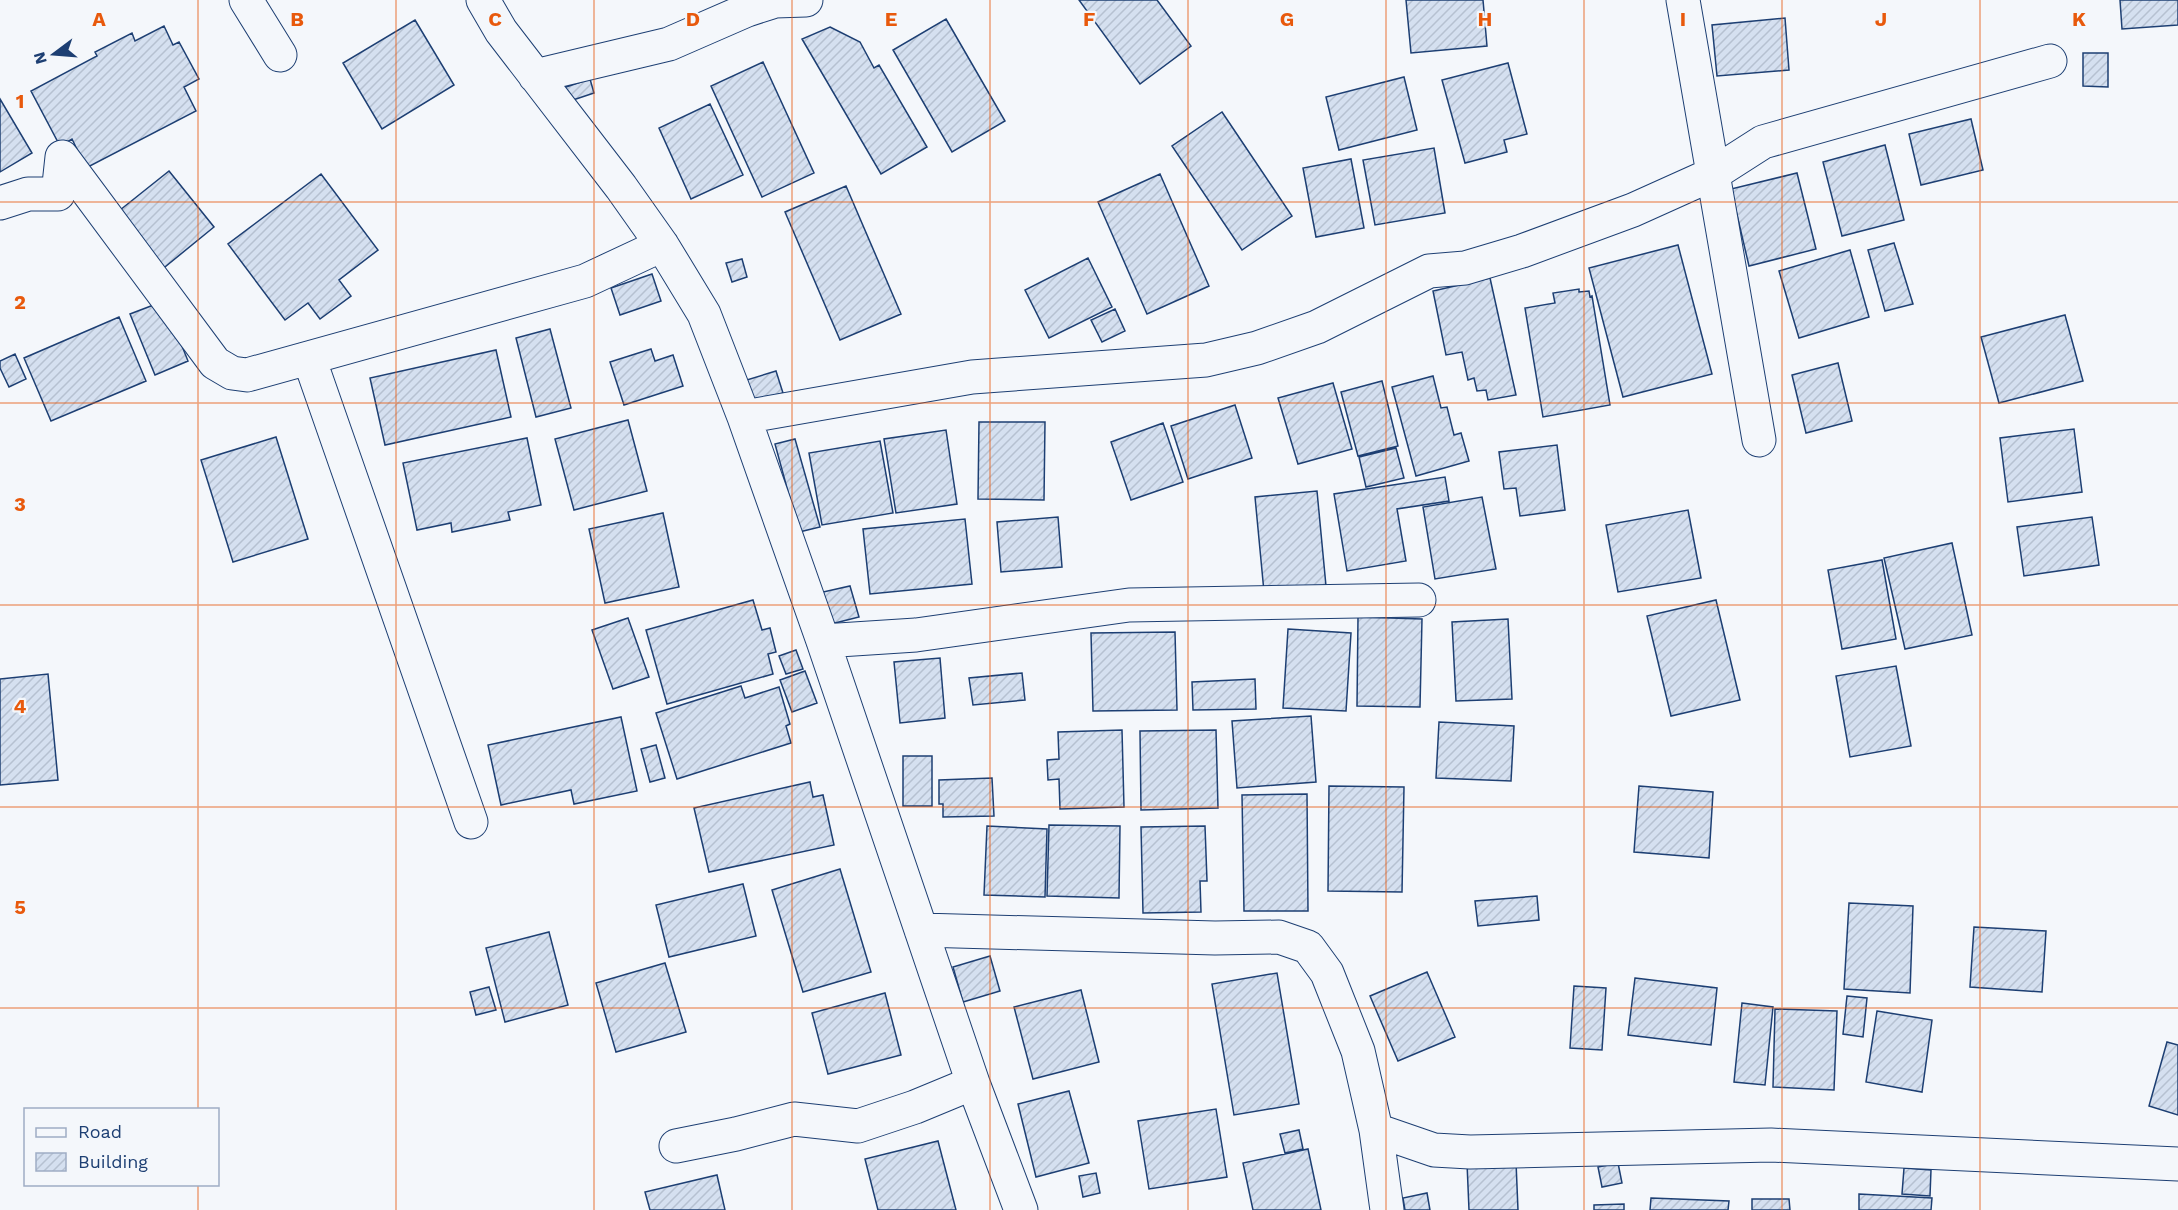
<svg xmlns="http://www.w3.org/2000/svg" width="2178" height="1210" font-family="'Work Sans',sans-serif">
  <defs>
    <pattern id="building-hatch" width="6" height="6" patternUnits="userSpaceOnUse" patternTransform="scale(1.5)"><rect width="6" height="6" fill="#d5e0f0"/><path d="M-1 1l2-2M0 6l6-6M5 7l2-2" fill="none" stroke="#b6c1d1"/></pattern>
  </defs>
  <rect width="100%" height="100%" fill="#f4f7fb"/>
  <path fill="url(#building-hatch)" stroke="#1d3f73" stroke-width="1.5" d="M 1079,0 L 1157,0 L 1191,46 L 1140,84 Z
    M 1406,0 L 1483,0 L 1487,46 L 1411,53 Z
    M 2120,0 L 2178,0 L 2178,25 L 2122,29 Z
    M 1785,18 L 1789,70 L 1717,76 L 1712,25 Z
    M 946,19 L 1005,121 L 952,152 L 893,50 Z
    M 415,20 L 454,85 L 382,129 L 343,63 Z
    M 164,26 L 173,45 L 179,42 L 199,79 L 184,87 L 196,111 L 86,168 L 72,139 L 60,146 L 31,91 L 97,56 L 95,52 L 132,33 L 135,41 Z
    M 830,27 L 860,42 L 874,68 L 879,65 L 927,147 L 881,174 L 802,39 Z
    M 2083,53 L 2108,53 L 2108,87 L 2083,86 Z
    M 763,62 L 814,173 L 762,197 L 711,86 Z
    M 1508,63 L 1527,134 L 1504,140 L 1507,152 L 1465,163 L 1442,80 Z
    M 1404,77 L 1417,130 L 1339,150 L 1326,97 Z
    M 590,79 L 594,93 L 564,103 L 560,89 Z
    M 0,99 L 32,153 L 0,172 Z
    M 710,104 L 743,175 L 691,199 L 659,128 Z
    M 1222,112 L 1292,216 L 1242,250 L 1172,146 Z
    M 1971,119 L 1983,170 L 1921,185 L 1909,134 Z
    M 1885,145 L 1904,220 L 1842,236 L 1823,162 Z
    M 1434,148 L 1445,213 L 1375,225 L 1363,160 Z
    M 1351,159 L 1364,228 L 1316,237 L 1303,168 Z
    M 169,171 L 214,227 L 160,271 L 115,214 Z
    M 1797,173 L 1816,249 L 1749,266 L 1731,189 Z
    M 321,174 L 378,250 L 339,280 L 351,296 L 320,319 L 308,303 L 285,320 L 228,244 Z
    M 1160,174 L 1209,286 L 1147,314 L 1098,202 Z
    M 846,186 L 901,314 L 840,340 L 785,212 Z
    M 1894,243 L 1913,304 L 1885,311 L 1868,250 Z
    M 1678,245 L 1712,374 L 1623,397 L 1589,268 Z
    M 1850,250 L 1869,317 L 1799,338 L 1779,271 Z
    M 1088,258 L 1112,307 L 1049,338 L 1025,290 Z
    M 742,259 L 747,277 L 732,282 L 726,263 Z
    M 652,274 L 661,301 L 620,315 L 611,288 Z
    M 1490,278 L 1516,395 L 1488,400 L 1486,390 L 1477,391 L 1474,378 L 1468,380 L 1462,352 L 1446,355 L 1433,291 Z
    M 1579,289 L 1579,292 L 1589,291 L 1590,297 L 1592,296 L 1610,405 L 1543,417 L 1525,308 L 1555,303 L 1553,293 Z
    M 164,301 L 188,361 L 155,375 L 130,314 Z
    M 1115,309 L 1125,331 L 1102,342 L 1091,320 Z
    M 2065,315 L 2083,381 L 1999,403 L 1981,337 Z
    M 119,317 L 146,381 L 51,421 L 24,358 Z
    M 550,329 L 571,408 L 536,417 L 516,338 Z
    M 651,349 L 655,361 L 673,355 L 683,386 L 624,405 L 610,362 Z
    M 496,350 L 511,417 L 385,445 L 370,378 Z
    M 15,354 L 26,379 L 9,387 L 0,368 L 0,361 Z
    M 1838,363 L 1852,421 L 1806,433 L 1792,375 Z
    M 776,371 L 783,393 L 744,405 L 737,383 Z
    M 1433,376 L 1441,408 L 1447,407 L 1454,435 L 1461,433 L 1469,461 L 1416,476 L 1392,387 Z
    M 1382,381 L 1398,446 L 1358,456 L 1341,392 Z
    M 1333,383 L 1352,449 L 1298,464 L 1278,398 Z
    M 1235,405 L 1252,458 L 1188,479 L 1171,426 Z
    M 628,420 L 647,491 L 574,510 L 555,439 Z
    M 979,422 L 1045,422 L 1044,500 L 978,499 Z
    M 1163,423 L 1183,482 L 1131,500 L 1111,442 Z
    M 2074,429 L 2082,492 L 2008,502 L 2000,438 Z
    M 946,430 L 957,504 L 896,513 L 884,439 Z
    M 276,437 L 308,539 L 233,562 L 201,460 Z
    M 527,438 L 541,505 L 508,512 L 510,520 L 452,532 L 451,523 L 417,530 L 403,463 Z
    M 795,439 L 820,527 L 799,532 L 775,444 Z
    M 880,441 L 893,513 L 822,525 L 809,453 Z
    M 1557,445 L 1565,510 L 1520,516 L 1516,488 L 1504,489 L 1499,452 Z
    M 1396,448 L 1404,478 L 1366,487 L 1359,457 Z
    M 1445,477 L 1449,501 L 1397,509 L 1406,561 L 1347,571 L 1334,494 Z
    M 1317,491 L 1326,586 L 1264,592 L 1255,497 Z
    M 1482,497 L 1496,569 L 1435,579 L 1423,507 Z
    M 1688,510 L 1701,578 L 1618,592 L 1606,525 Z
    M 663,513 L 679,587 L 605,603 L 589,529 Z
    M 1058,517 L 1062,567 L 1001,572 L 997,522 Z
    M 2092,517 L 2099,565 L 2024,576 L 2017,527 Z
    M 965,519 L 972,584 L 870,594 L 863,529 Z
    M 1952,543 L 1972,635 L 1905,649 L 1884,558 Z
    M 1882,560 L 1896,639 L 1842,649 L 1828,570 Z
    M 850,586 L 859,617 L 831,624 L 823,592 Z
    M 753,600 L 762,630 L 770,628 L 776,652 L 768,654 L 773,674 L 667,704 L 646,630 Z
    M 1716,600 L 1740,700 L 1671,716 L 1647,616 Z
    M 1358,617 L 1422,619 L 1420,707 L 1357,706 Z
    M 628,618 L 649,677 L 613,689 L 592,630 Z
    M 1508,619 L 1512,699 L 1456,701 L 1452,622 Z
    M 1288,629 L 1351,633 L 1346,711 L 1283,708 Z
    M 1175,632 L 1177,710 L 1093,711 L 1091,633 Z
    M 796,650 L 803,669 L 786,674 L 779,656 Z
    M 940,658 L 945,718 L 900,723 L 894,662 Z
    M 1896,666 L 1911,746 L 1850,757 L 1836,676 Z
    M 805,671 L 817,703 L 792,712 L 780,680 Z
    M 1022,673 L 1025,700 L 973,705 L 969,678 Z
    M 48,674 L 58,780 L 0,785 L 0,679 Z
    M 1255,679 L 1256,709 L 1193,710 L 1192,682 Z
    M 741,686 L 745,698 L 779,687 L 790,724 L 786,726 L 791,743 L 677,779 L 656,713 Z
    M 1311,716 L 1316,782 L 1237,788 L 1232,721 Z
    M 621,717 L 637,791 L 574,804 L 571,790 L 501,805 L 488,745 Z
    M 1439,722 L 1514,726 L 1511,781 L 1436,778 Z
    M 1122,730 L 1124,807 L 1060,809 L 1059,779 L 1048,780 L 1047,760 L 1059,759 L 1058,732 Z
    M 1216,730 L 1218,808 L 1141,810 L 1140,731 Z
    M 656,745 L 665,778 L 650,782 L 641,749 Z
    M 903,756 L 932,756 L 932,806 L 903,806 Z
    M 992,778 L 994,816 L 943,817 L 943,804 L 939,804 L 939,780 Z
    M 810,782 L 813,797 L 823,795 L 834,845 L 709,872 L 694,808 Z
    M 1329,786 L 1404,787 L 1402,892 L 1328,891 Z
    M 1639,786 L 1713,792 L 1709,858 L 1634,852 Z
    M 1307,794 L 1308,911 L 1244,911 L 1242,795 Z
    M 1049,825 L 1120,826 L 1119,898 L 1047,896 Z
    M 987,826 L 1047,829 L 1045,897 L 984,895 Z
    M 1205,826 L 1207,881 L 1200,881 L 1201,912 L 1143,913 L 1141,827 Z
    M 840,869 L 871,972 L 803,992 L 772,890 Z
    M 743,884 L 756,936 L 669,957 L 656,905 Z
    M 1537,896 L 1539,920 L 1478,926 L 1475,901 Z
    M 1849,903 L 1913,906 L 1910,993 L 1844,989 Z
    M 1974,927 L 2046,931 L 2042,992 L 1970,987 Z
    M 549,932 L 568,1005 L 505,1022 L 486,948 Z
    M 990,956 L 1000,991 L 963,1002 L 953,967 Z
    M 665,963 L 686,1032 L 616,1052 L 596,983 Z
    M 1427,972 L 1455,1037 L 1398,1061 L 1370,996 Z
    M 1277,973 L 1299,1104 L 1234,1115 L 1212,984 Z
    M 1635,978 L 1717,988 L 1711,1045 L 1628,1035 Z
    M 1574,986 L 1606,988 L 1602,1050 L 1570,1048 Z
    M 489,987 L 496,1010 L 476,1015 L 470,992 Z
    M 1081,990 L 1099,1062 L 1033,1079 L 1014,1007 Z
    M 885,993 L 901,1055 L 828,1074 L 812,1013 Z
    M 1847,996 L 1867,998 L 1863,1037 L 1843,1034 Z
    M 1742,1003 L 1773,1007 L 1765,1085 L 1734,1082 Z
    M 1775,1009 L 1837,1011 L 1834,1090 L 1773,1087 Z
    M 1877,1011 L 1932,1020 L 1922,1092 L 1866,1082 Z
    M 2167,1042 L 2178,1045 L 2178,1115 L 2149,1106 Z
    M 1069,1091 L 1089,1163 L 1036,1177 L 1018,1104 Z
    M 1216,1109 L 1227,1177 L 1149,1189 L 1138,1121 Z
    M 1299,1130 L 1303,1149 L 1285,1153 L 1280,1134 Z
    M 938,1141 L 956,1210 L 878,1210 L 865,1159 Z
    M 1308,1149 L 1321,1210 L 1253,1210 L 1243,1163 Z
    M 1516,1162 L 1518,1210 L 1469,1210 L 1467,1163 Z
    M 1618,1163 L 1622,1183 L 1602,1187 L 1598,1167 Z
    M 1904,1168 L 1931,1170 L 1930,1196 L 1902,1194 Z
    M 1096,1173 L 1100,1193 L 1083,1197 L 1079,1176 Z
    M 717,1175 L 725,1210 L 650,1210 L 645,1192 Z
    M 1427,1193 L 1430,1210 L 1405,1210 L 1403,1198 Z
    M 1859,1194 L 1932,1198 L 1931,1210 L 1859,1210 Z
    M 1651,1198 L 1729,1201 L 1728,1210 L 1650,1210 Z
    M 1752,1199 L 1789,1199 L 1790,1210 L 1752,1210 Z
    M 1624,1204 L 1624,1210 L 1594,1210 L 1594,1205 Z"/>
  <g fill="none" stroke-linecap="round" stroke-linejoin="round">
    <g stroke="#1d3f73" stroke-width="35">
      <path id="minor" d="M 246,0 L 280,55
        M 483,0 L 501,31 L 621,187 L 662,245 L 704,314 L 744,417 L 823,641 L 973,1083 L 1021,1210
        M 1683,0 L 1759,440
        M 535,76 L 669,44 L 747,10 L 775,1 L 806,0
        M 0,203 L 28,194 L 58,194 L 62,157 L 215,363 L 232,373 L 247,375 L 585,281 L 662,245
        M 309,358 L 471,822
        M 744,417 L 972,377 L 1206,360 L 1257,348 L 1317,327 L 1429,271 L 1465,268 L 1522,251 L 1633,210 L 1713,174 L 1763,142 L 2050,61
        M 823,641 L 916,635 L 1129,605 L 1419,600
        M 921,930 L 1215,938 L 1279,937 L 1308,947 L 1327,973 L 1358,1051 L 1376,1130 L 1387,1210
        M 1376,1130 L 1434,1150 L 1470,1152 L 1771,1145 L 2178,1164
        M 676,1146 L 736,1134 L 794,1119 L 858,1126 L 915,1107 L 973,1083"/>
    </g>
    <use href="#minor" stroke="#f4f7fb" stroke-width="33"/>
  </g>
  <path fill="none" stroke="#e8590c" stroke-width="1.5" stroke-opacity="0.55" d="M 198,0 L 198,1110M 396,0 L 396,1210M 594,0 L 594,1210M 792,0 L 792,1210M 990,0 L 990,1210M 1188,0 L 1188,1210M 1386,0 L 1386,1210M 1584,0 L 1584,1210M 1782,0 L 1782,1210M 1980,0 L 1980,1210M 0,202 L 2178,202M 0,403 L 2178,403M 0,605 L 2178,605M 0,807 L 2178,807M 0,1008 L 2178,1008M 198,1184 L 198,1210"/>
  <g font-size="20" text-anchor="middle" font-weight="bold" fill="#e8590c" stroke="#f4f7fb" stroke-width="4.5" stroke-linejoin="round" paint-order="stroke">
    <text x="99" y="26">A</text>
    <text x="297" y="26">B</text>
    <text x="495" y="26">C</text>
    <text x="693" y="26">D</text>
    <text x="891" y="26">E</text>
    <text x="1089" y="26">F</text>
    <text x="1287" y="26">G</text>
    <text x="1485" y="26">H</text>
    <text x="1683" y="26">I</text>
    <text x="1881" y="26">J</text>
    <text x="2079" y="26">K</text>
    <text x="20" y="108">1</text>
    <text x="20" y="309">2</text>
    <text x="20" y="511">3</text>
    <text x="20" y="713">4</text>
    <text x="20" y="914">5</text>
  </g>
  <rect x="24" y="1108" width="195" height="78" fill="#f4f7fb" stroke="#9eadc5" stroke-width="1.5"/>
  <rect x="36" y="1128" width="30" height="9" fill="#f4f7fb" stroke="#9eadc5" stroke-width="1.5"/>
  <text x="78" y="1138" font-size="18" fill="#1d3f73">Road</text>
  <rect x="36" y="1153" width="30" height="18" fill="url(#building-hatch)" stroke="#9eadc5" stroke-width="1.5"/>
  <text x="78" y="1168" font-size="18" fill="#1d3f73">Building</text>
  <g transform="translate(54 54) rotate(254)" stroke="#f4f7fb" stroke-width="4.5" paint-order="stroke">
  <path d="M0-4.5L10 22L0 15L-10 22Z" fill="#1d3f73"/>
  <text y="-9" font-size="16" font-weight="bold" text-anchor="middle" fill="#1d3f73">N</text>
  </g>
</svg>
